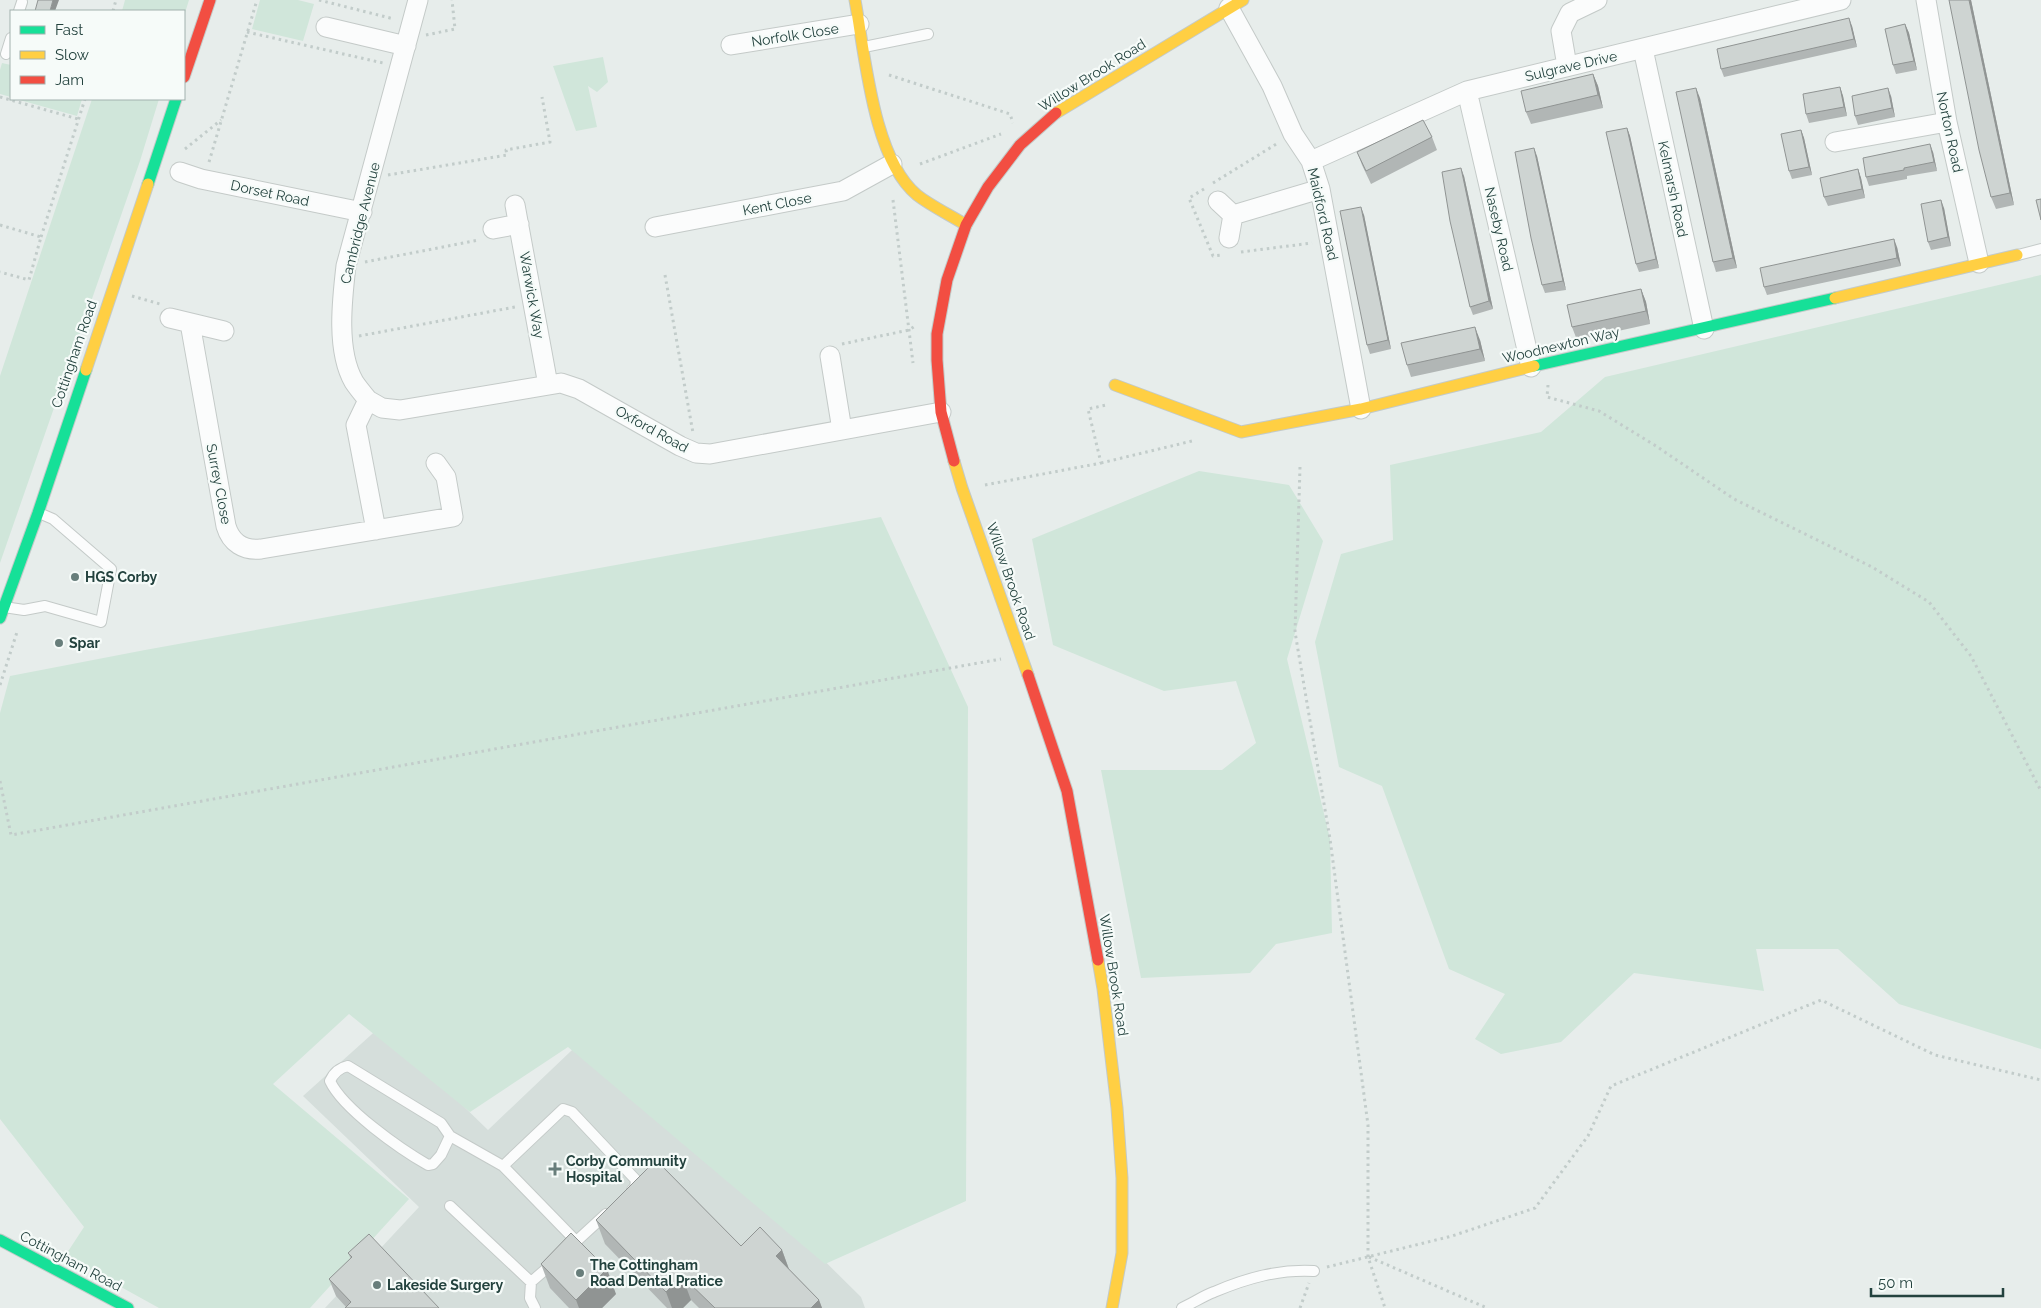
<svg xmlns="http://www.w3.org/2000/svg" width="2041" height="1308" font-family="Raleway,sans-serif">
  <rect width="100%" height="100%" fill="#e7edeb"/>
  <path fill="#d5dedb" d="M 381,1026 L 488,1130 L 592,1031 L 861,1297 L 865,1308 L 325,1308 L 419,1207 L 303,1096 Z"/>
  <path fill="#d0e6da" d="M 125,0 L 189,0 L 184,16 L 184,11 L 122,11 Z
    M 260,0 L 298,0 L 314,4 L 303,41 L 252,29 Z
    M 603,57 L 608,82 L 597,92 L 588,86 L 597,127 L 576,131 L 553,66 Z
    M 2,63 L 11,65 L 11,97 L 0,94 L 0,70 Z
    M 16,99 L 82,99 L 77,116 Z
    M 92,99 L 159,99 L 140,161 L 0,563 L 0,376 Z
    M 2041,275 L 2041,1049 L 1899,1004 L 1838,949 L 1756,949 L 1764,991 L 1634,973 L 1561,1042 L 1501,1054 L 1475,1039 L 1505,994 L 1449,969 L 1382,786 L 1339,767 L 1315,642 L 1341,554 L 1393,540 L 1390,465 L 1541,432 L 1605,377 Z
    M 1199,471 L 1289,485 L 1323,541 L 1287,659 L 1330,839 L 1332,933 L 1276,944 L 1250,973 L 1141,978 L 1101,770 L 1222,770 L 1256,743 L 1236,681 L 1164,691 L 1053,645 L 1032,539 Z
    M 881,517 L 968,707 L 966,1201 L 825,1264 L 568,1047 L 470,1112 L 349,1014 L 273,1084 L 409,1199 L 310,1308 L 159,1308 L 65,1256 L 84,1227 L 0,1119 L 0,713 L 10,676 L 145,650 Z"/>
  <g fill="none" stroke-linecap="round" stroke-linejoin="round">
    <g stroke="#c4cac8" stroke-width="12">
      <path id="lane" d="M 19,11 L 22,2
        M 864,47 L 928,34
        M 6,54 L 11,38
        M 2018,255 L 2041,249
        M 4,607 L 24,610 L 45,606 L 101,622 L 111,569 L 53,519 L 39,513
        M 450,1136 L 441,1155 L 433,1164 L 428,1165 C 400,1149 343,1109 330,1081 C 333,1074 339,1068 348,1066 L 441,1123 L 450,1136 L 503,1166
        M 450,1206 L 531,1282
        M 576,1241 L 503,1166 L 563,1109 L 572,1112 L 636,1180 L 635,1188 L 632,1190
        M 569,1248 L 606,1214
        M 535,1308 L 530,1298 L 531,1282 L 553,1263
        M 1182,1308 C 1193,1303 1203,1296 1214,1292 C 1247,1278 1279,1269 1314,1271"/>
    </g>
    <g stroke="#c4cac8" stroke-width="21">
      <path id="street" d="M 1926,0 L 1947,122 L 1979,263
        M 1229,8 L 1272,86 L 1293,134 L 1311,161 L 1320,189 L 1361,409
        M 326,27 L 406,46
        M 731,45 L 859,24
        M 1643,49 L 1704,329
        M 1567,66 L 1561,31 L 1570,13 L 1597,0
        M 1467,91 L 1531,367
        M 1835,142 L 1947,122
        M 1311,161 L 1467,91 L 1841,0
        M 180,172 L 201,179 L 362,212
        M 1218,201 L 1233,215 L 1229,238
        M 515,205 L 548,385
        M 1233,215 L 1320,189
        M 655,227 L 843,191 L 892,164
        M 493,229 L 519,224
        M 170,318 L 224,331
        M 190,323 L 226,526 C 231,543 244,551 261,549 L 453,517 L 446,477 L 436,463
        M 830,356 L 842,430
        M 368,400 L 382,408 L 400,410 L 561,383 L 579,389 L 680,446 L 696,453 L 710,454 L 941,412
        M 376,530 L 356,425 L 368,400 C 363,394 358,388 354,382 C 336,351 342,300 346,266 L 418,0"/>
    </g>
    <g stroke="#c3cac8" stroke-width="13">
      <path id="fast" d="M 148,184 L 176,99
        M 1534,366 L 1835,298
        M 0,618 L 38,513 L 86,370
        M 0,1240 L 128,1308"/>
    </g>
    <g stroke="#c3cac8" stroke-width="13">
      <path id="slow" d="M 855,0 C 865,54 873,159 917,195 C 931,206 950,215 966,225
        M 1056,113 L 1243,0
        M 1835,298 L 2017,255
        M 86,370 L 148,184
        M 1115,385 L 1241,432 L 1361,409 L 1534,366
        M 954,461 L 962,488 L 1028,675
        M 1098,960 L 1103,989 L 1117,1108 L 1122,1178 L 1122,1253 L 1112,1308"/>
    </g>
    <g stroke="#c3cac8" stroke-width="13">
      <path id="jam" d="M 184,77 L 210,0
        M 954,461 L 941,412 L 937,360 L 937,334 L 947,280 L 966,225 L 988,187 L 1020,145 L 1056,113
        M 1028,675 L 1067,791 L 1098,960"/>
    </g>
    <path stroke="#c2ccca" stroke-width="3" stroke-dasharray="2.5 4" stroke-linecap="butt" d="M 319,0 L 394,19
      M 113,11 L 116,0
      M 247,32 L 383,63
      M 426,35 L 455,29 L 452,0
      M 889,75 L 1010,114 L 1013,123
      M 0,97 L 78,119
      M 185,149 L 221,120
      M 209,162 L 257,0
      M 920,164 L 1001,134
      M 388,175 L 507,155 L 506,150 L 550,142 L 542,97
      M 1213,183 L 1278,143
      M 1204,189 L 1189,198 L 1213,256 L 1222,255
      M 893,200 L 913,363
      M 0,225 L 41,237 L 29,280 L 0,272
      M 41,237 L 85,99
      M 1241,252 L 1312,243
      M 365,262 L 479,240
      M 665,275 L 693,433
      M 132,296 L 160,304
      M 359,336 L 515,307
      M 842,344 L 909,330 L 915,326
      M 1548,385 L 1547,397 L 1599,411 L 1656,446 L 1734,499 L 1872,567 L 1929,602 L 1971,656 L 2041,791
      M 1101,463 L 1192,441
      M 1300,467 L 1295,632 L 1330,839 L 1368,1125 L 1368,1257 L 1385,1308
      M 985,485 L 1101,463 L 1088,409 L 1106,405
      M 0,685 L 17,632
      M 0,781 L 11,835 L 1001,659
      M 1369,1257 L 1487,1308
      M 1327,1267 L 1452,1236 L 1535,1208 L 1588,1136 L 1611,1086 L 1821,1000 L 1935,1055 L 2041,1080
      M 1300,1308 L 1309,1283"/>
    <use href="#lane" stroke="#fbfcfc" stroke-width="10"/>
    <use href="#street" stroke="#fbfcfc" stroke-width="19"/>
    <use href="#fast" stroke="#16e098" stroke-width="11"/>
    <use href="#slow" stroke="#ffcf43" stroke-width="11"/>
    <use href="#jam" stroke="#f24e42" stroke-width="11"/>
  </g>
  <path fill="#b1b6b5" d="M 1949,0 L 1971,0 L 2014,205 L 1996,209 L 1991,197 Z
    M 1905,24 L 1909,33 L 1917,70 L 1896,74 L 1893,65 Z
    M 1852,26 L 1857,47 L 1724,77 L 1721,69 Z
    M 1593,74 L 1598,86 L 1603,108 L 1531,124 L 1526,112 Z
    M 1840,87 L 1843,96 L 1847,116 L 1809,123 L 1806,114 Z
    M 1891,96 L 1895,117 L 1858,125 L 1855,116 Z
    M 1700,98 L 1737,268 L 1716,272 L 1713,262 Z
    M 1627,128 L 1630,136 L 1659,268 L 1639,272 L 1636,264 Z
    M 1801,130 L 1804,138 L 1812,175 L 1792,179 L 1789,171 Z
    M 1432,137 L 1437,150 L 1371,184 L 1362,165 L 1357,152 Z
    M 1933,152 L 1937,171 L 1907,176 L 1907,179 L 1869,186 L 1866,177 Z
    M 1537,156 L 1566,290 L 1545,293 L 1542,285 Z
    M 1858,169 L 1861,178 L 1865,198 L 1828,206 L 1824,197 Z
    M 1464,176 L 1493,309 L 1473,315 L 1470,307 Z
    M 1944,208 L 1951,246 L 1931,250 L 1928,242 Z
    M 1364,215 L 1391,349 L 1370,354 L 1367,345 Z
    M 1897,247 L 1901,266 L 1767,295 L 1764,287 Z
    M 1641,289 L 1646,302 L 1650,324 L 1577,340 L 1572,327 Z
    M 1480,340 L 1485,361 L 1411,377 L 1407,365 Z
    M 596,1220 L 741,1246 L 782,1250 L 789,1269 L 819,1300 L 822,1308 L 699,1308 L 691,1300 L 683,1308 L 667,1308 L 605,1244 Z
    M 348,1253 L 439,1308 L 346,1307 L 336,1296 L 329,1279 L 351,1259 Z
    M 541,1264 L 616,1294 L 602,1308 L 569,1308 L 550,1288 Z"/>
  <path fill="#909493" d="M 53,0 L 59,0 L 55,11 L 50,11 Z
    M 1969,0 L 1971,0 L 2014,205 L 2010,193 Z
    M 1849,18 L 1852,26 L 1857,47 L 1854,39 Z
    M 1905,24 L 1909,33 L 1917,70 L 1914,61 Z
    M 1593,74 L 1598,86 L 1603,108 L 1598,95 Z
    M 1840,87 L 1843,96 L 1847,116 L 1844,107 Z
    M 1696,88 L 1700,98 L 1737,268 L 1733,258 Z
    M 1888,88 L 1891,96 L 1895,117 L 1892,108 Z
    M 1627,128 L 1630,136 L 1659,268 L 1656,259 Z
    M 1801,130 L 1804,138 L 1812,175 L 1809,167 Z
    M 1930,144 L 1933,152 L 1937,171 L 1934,162 Z
    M 1534,148 L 1537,156 L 1566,290 L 1563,281 Z
    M 1461,168 L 1464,176 L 1493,309 L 1489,301 Z
    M 1858,169 L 1861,178 L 1865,198 L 1862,189 Z
    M 1941,200 L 1944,208 L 1951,246 L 1948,237 Z
    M 1361,207 L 1364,215 L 1391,349 L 1388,340 Z
    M 1894,239 L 1897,247 L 1901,266 L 1897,258 Z
    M 1641,289 L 1646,302 L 1650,324 L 1646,311 Z
    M 1475,327 L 1480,340 L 1485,361 L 1480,349 Z
    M 782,1250 L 791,1275 L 776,1256 Z
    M 607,1269 L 616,1294 L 602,1308 L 579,1308 L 576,1300 Z
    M 682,1276 L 691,1300 L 683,1308 L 672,1308 L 666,1292 Z
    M 819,1300 L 822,1308 L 811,1308 Z"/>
  <path fill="#ced4d2" stroke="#909493" d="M 38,0 L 53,0 L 50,11 L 35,11 Z
    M 1949,0 L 1969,0 L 2010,193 L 1991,197 L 1979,150 Z
    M 1849,18 L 1854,39 L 1721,69 L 1717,49 Z
    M 1905,24 L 1914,61 L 1893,65 L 1885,29 Z
    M 1593,74 L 1598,95 L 1526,112 L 1521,91 Z
    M 1840,87 L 1844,107 L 1806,114 L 1803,94 Z
    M 1696,88 L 1733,258 L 1713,262 L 1676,92 Z
    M 1888,88 L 1892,108 L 1855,116 L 1852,96 Z
    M 1423,120 L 1432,137 L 1366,171 L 1357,152 Z
    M 1627,128 L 1656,259 L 1636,264 L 1606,132 Z
    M 1801,130 L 1809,167 L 1789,171 L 1781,134 Z
    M 1930,144 L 1934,162 L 1904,168 L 1904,170 L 1866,177 L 1863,158 Z
    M 1534,148 L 1563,281 L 1542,285 L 1531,238 L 1515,152 Z
    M 1461,168 L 1489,301 L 1470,307 L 1450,221 L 1442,172 Z
    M 1858,169 L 1862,189 L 1824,197 L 1820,178 Z
    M 2041,199 L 2041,220 L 2036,200 Z
    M 1941,200 L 1948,237 L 1928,242 L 1921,204 Z
    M 1361,207 L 1388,340 L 1367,345 L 1340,211 Z
    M 1894,239 L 1897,258 L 1764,287 L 1760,268 Z
    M 1641,289 L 1646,311 L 1572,327 L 1567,305 Z
    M 1475,327 L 1480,349 L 1407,365 L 1401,343 Z
    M 656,1160 L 741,1246 L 760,1227 L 782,1250 L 776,1256 L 819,1300 L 811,1308 L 715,1308 L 682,1276 L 666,1292 L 596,1220 Z
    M 571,1233 L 607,1269 L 576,1300 L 541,1264 Z
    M 369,1234 L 439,1308 L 345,1308 L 351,1302 L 329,1279 L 352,1257 L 348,1253 Z"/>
  <g fill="#687e7b" stroke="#f6fbf9" stroke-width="2">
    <circle cx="75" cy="577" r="5"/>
    <circle cx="59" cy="643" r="5"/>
    <path d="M552.5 1161.5h5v5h5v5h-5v5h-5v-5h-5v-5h5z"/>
    <circle cx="580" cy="1273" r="5"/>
    <circle cx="377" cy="1285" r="5"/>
  </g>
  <g text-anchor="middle" stroke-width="4.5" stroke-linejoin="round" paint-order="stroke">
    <g font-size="14" fill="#23423e" stroke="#f6fbf9">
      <text transform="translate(795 35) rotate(-9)" y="5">Norfolk Close</text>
      <text transform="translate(1571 66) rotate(-13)" y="5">Sulgrave Drive</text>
      <text transform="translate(1092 75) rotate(-32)" y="5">Willow Brook Road</text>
      <text transform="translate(1950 132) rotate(78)" y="5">Norton Road</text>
      <text transform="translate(1673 189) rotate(78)" y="5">Kelmarsh Road</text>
      <text transform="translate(270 193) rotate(12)" y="5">Dorset Road</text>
      <text transform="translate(777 204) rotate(-11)" y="5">Kent Close</text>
      <text transform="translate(1323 214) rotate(77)" y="5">Maidford Road</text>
      <text transform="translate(360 223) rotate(-76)" y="5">Cambridge Avenue</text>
      <text transform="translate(1499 229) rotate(77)" y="5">Naseby Road</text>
      <text transform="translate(532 295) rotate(80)" y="5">Warwick Way</text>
      <text transform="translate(1561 345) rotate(-13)" y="5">Woodnewton Way</text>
      <text transform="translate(74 354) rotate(-71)" y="5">Cottingham Road</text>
      <text transform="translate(652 429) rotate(29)" y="5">Oxford Road</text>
      <text transform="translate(219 484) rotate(79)" y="5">Surrey Close</text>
      <text transform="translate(1011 581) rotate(71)" y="5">Willow Brook Road</text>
      <text transform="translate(1114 975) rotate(81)" y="5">Willow Brook Road</text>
      <text transform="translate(71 1261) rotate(28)" y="5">Cottingham Road</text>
    </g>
    <g font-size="14" font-weight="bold" fill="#23423e" stroke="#f6fbf9" text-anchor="start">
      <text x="85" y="582">HGS Corby</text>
      <text x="69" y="648">Spar</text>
      <text x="566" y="1166">Corby Community<tspan x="566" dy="16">Hospital</tspan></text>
      <text x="590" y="1270">The Cottingham<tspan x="590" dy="16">Road Dental Pratice</tspan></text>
      <text x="387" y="1290">Lakeside Surgery</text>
    </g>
  </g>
  <rect x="10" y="10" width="175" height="90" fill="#f6fbf9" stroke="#a2b1ae"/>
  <rect x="20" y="26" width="25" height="8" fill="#16e098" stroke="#a2b1ae"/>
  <text x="55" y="35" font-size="15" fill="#23423e">Fast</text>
  <rect x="20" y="51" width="25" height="8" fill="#ffcf43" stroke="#a2b1ae"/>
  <text x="55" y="60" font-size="15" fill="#23423e">Slow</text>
  <rect x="20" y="76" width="25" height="8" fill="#f24e42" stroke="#a2b1ae"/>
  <text x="55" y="85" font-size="15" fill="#23423e">Jam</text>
  <path d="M1871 1288v8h132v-8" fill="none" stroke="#23423e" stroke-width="2.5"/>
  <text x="1878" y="1288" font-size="15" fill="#23423e" stroke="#f6fbf9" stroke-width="4" paint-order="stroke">50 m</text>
</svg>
